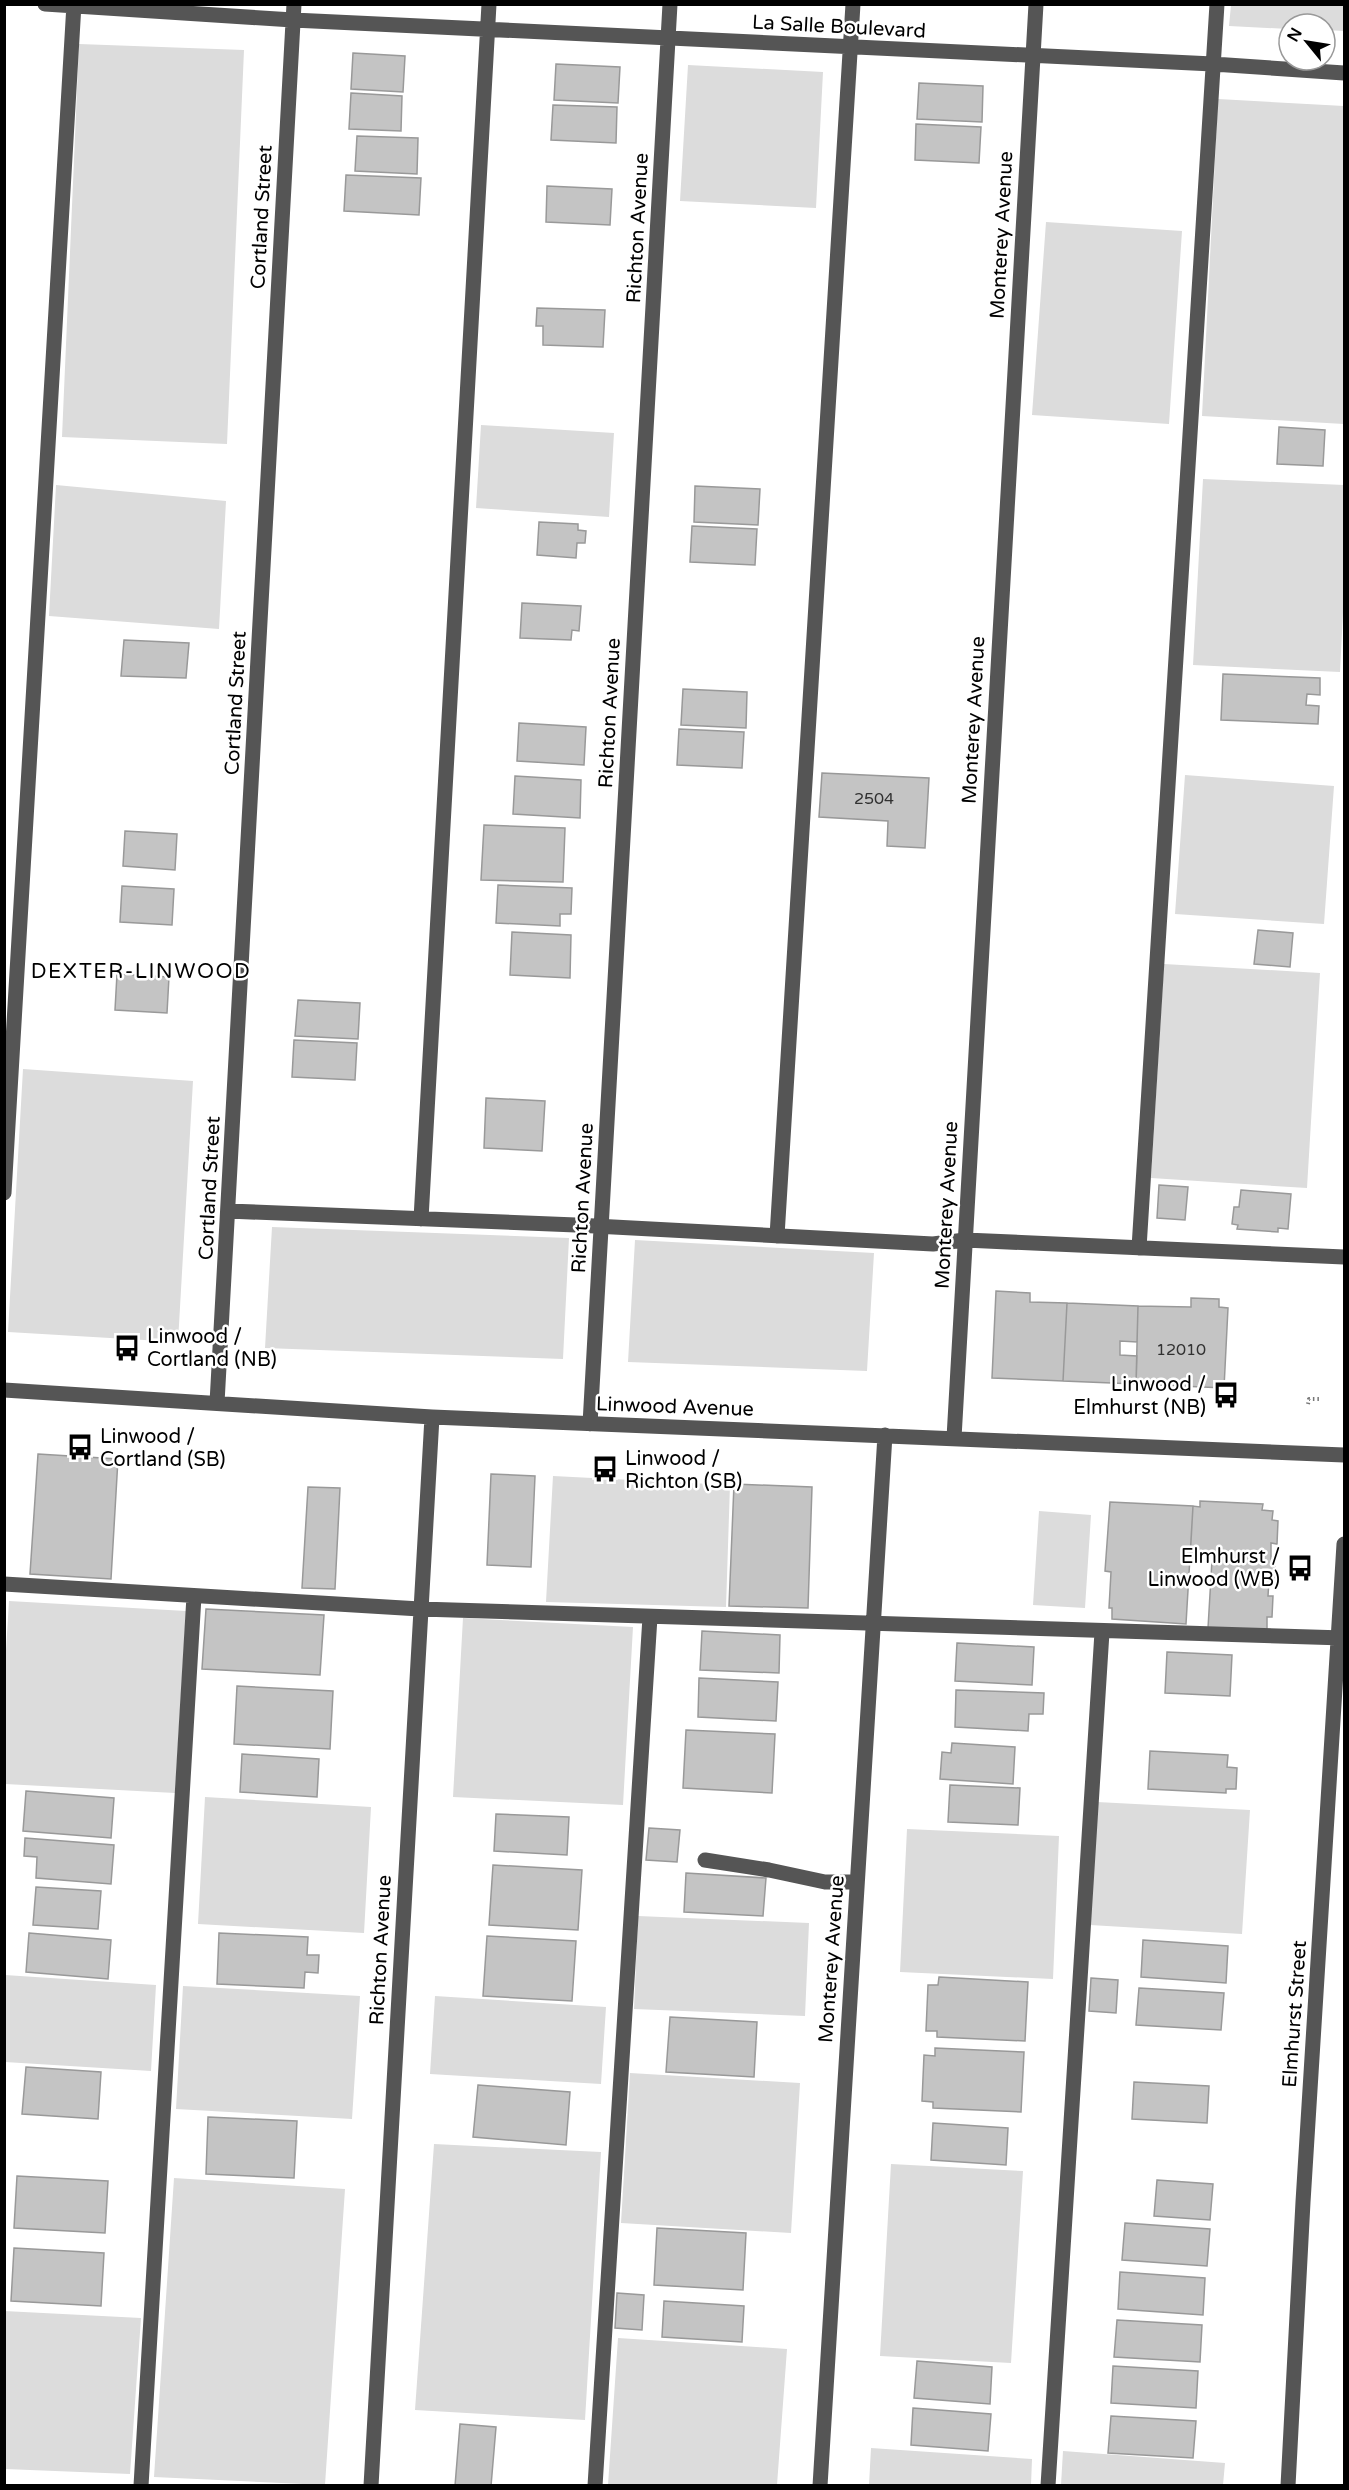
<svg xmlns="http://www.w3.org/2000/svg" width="1349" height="2490" font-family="'Varela Round',sans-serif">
  <rect width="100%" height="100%" fill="#fff"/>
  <path fill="#dcdcdc" d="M 1231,5 L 1344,5 L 1344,31 L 1325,30 L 1325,24 L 1289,24 L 1289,29 L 1229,26 Z
    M 79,44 L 244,50 L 227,444 L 62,437 Z
    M 688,65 L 823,72 L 816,208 L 680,201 Z
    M 1218,99 L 1344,106 L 1344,424 L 1202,416 Z
    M 1046,222 L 1182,231 L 1169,424 L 1032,415 Z
    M 481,425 L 614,433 L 609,517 L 476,508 Z
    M 1203,479 L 1344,485 L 1344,593 L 1340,672 L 1193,665 Z
    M 56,485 L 226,501 L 219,629 L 49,616 Z
    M 1185,775 L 1334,786 L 1324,924 L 1175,914 Z
    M 1164,964 L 1320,973 L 1307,1188 L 1151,1178 Z
    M 23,1069 L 193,1081 L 178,1342 L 8,1332 Z
    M 272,1227 L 569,1238 L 563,1359 L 265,1348 Z
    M 635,1240 L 874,1253 L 867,1371 L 628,1362 Z
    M 553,1476 L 730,1485 L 726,1607 L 546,1602 Z
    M 1039,1511 L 1091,1515 L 1085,1608 L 1033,1605 Z
    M 9,1601 L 186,1611 L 175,1793 L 5,1784 L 4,1683 Z
    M 463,1618 L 633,1627 L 623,1805 L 453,1797 Z
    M 205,1797 L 371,1807 L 364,1933 L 198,1924 Z
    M 1097,1802 L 1250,1810 L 1242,1934 L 1090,1925 Z
    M 907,1829 L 1059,1836 L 1053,1979 L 900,1972 Z
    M 638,1916 L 809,1923 L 805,2016 L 634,2009 Z
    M 5,1975 L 156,1985 L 151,2071 L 5,2062 Z
    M 183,1986 L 360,1996 L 352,2119 L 176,2109 Z
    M 435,1996 L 606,2007 L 601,2084 L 430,2074 Z
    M 630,2073 L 800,2083 L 791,2233 L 621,2223 Z
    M 434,2144 L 601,2152 L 585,2420 L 415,2410 Z
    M 891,2164 L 1023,2171 L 1011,2363 L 880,2356 Z
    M 174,2178 L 345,2189 L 325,2485 L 154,2477 Z
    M 4,2311 L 141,2318 L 130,2474 L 5,2469 Z
    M 618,2338 L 787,2349 L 777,2485 L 608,2485 Z
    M 871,2448 L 1032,2459 L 1031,2485 L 869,2485 Z
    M 1063,2451 L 1225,2463 L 1223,2485 L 1061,2485 Z"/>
  <path fill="#c4c4c4" stroke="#999" stroke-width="1.5" d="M 353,53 L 405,56 L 403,92 L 351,89 Z
    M 556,64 L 620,67 L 618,103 L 554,100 Z
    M 919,83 L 983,86 L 982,122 L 917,119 Z
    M 351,93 L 402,96 L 401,131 L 349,129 Z
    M 553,105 L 617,107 L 616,143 L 551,140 Z
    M 916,124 L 981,127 L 979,163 L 915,160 Z
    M 357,136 L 418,138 L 417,174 L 355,171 Z
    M 346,175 L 421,178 L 419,215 L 344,211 Z
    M 547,186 L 612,189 L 610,225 L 546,222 Z
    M 537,308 L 605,310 L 603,347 L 543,345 L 543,326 L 536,326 Z
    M 1279,427 L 1325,430 L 1323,466 L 1277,464 Z
    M 695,486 L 760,489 L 758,525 L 694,522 Z
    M 539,522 L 578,524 L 578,530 L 586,531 L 585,543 L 577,543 L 576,558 L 537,555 Z
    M 692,526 L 757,529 L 755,565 L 690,562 Z
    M 522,603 L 581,606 L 579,631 L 572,630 L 571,640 L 520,638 Z
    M 124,640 L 189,643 L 186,678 L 121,676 Z
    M 1223,674 L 1320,678 L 1320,695 L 1307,694 L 1306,705 L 1319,706 L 1318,724 L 1221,720 Z
    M 683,689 L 747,692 L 746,728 L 681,725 Z
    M 519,723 L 586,727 L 584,765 L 517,761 Z
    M 679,729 L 744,732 L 742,768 L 677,765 Z
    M 822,773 L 929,778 L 925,848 L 887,846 L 888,821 L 819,817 Z
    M 515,776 L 581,780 L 580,818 L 513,814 Z
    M 484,825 L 565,828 L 563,882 L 481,880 Z
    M 125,831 L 177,834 L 175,870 L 123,866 Z
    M 498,885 L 572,888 L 571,914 L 560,914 L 560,926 L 496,923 Z
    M 122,886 L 174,889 L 172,925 L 120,922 Z
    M 1258,930 L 1293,933 L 1290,967 L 1254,964 Z
    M 512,932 L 571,935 L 570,978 L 510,975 Z
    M 117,974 L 169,977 L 167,1013 L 115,1010 Z
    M 298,1000 L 360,1003 L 358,1039 L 295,1036 Z
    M 294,1040 L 357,1043 L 355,1080 L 292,1077 Z
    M 486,1098 L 545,1101 L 542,1151 L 484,1148 Z
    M 1159,1185 L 1188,1187 L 1185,1220 L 1157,1218 Z
    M 1241,1190 L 1291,1194 L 1288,1229 L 1278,1228 L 1278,1232 L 1237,1229 L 1238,1225 L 1232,1224 L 1234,1207 L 1239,1207 Z
    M 996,1291 L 1030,1293 L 1030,1302 L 1067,1303 L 1063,1381 L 992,1378 Z
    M 1191,1298 L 1219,1299 L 1219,1307 L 1228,1308 L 1224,1388 L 1136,1384 L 1138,1306 L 1191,1307 Z
    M 1067,1303 L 1138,1306 L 1137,1342 L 1120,1341 L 1120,1355 L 1137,1356 L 1136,1384 L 1063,1381 Z
    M 38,1454 L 118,1459 L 111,1579 L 30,1574 Z
    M 491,1474 L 535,1476 L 531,1567 L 487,1565 Z
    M 734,1484 L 812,1487 L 808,1608 L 729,1606 Z
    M 308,1487 L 340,1488 L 335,1589 L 302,1588 Z
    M 1200,1501 L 1263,1504 L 1262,1510 L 1273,1511 L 1272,1520 L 1278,1521 L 1277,1544 L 1271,1543 L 1271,1559 L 1275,1559 L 1274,1580 L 1269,1580 L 1268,1596 L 1273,1596 L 1272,1617 L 1267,1617 L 1267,1631 L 1208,1628 L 1212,1560 L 1190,1559 L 1193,1506 L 1200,1507 Z
    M 1110,1502 L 1193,1506 L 1186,1624 L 1112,1619 L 1112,1608 L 1109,1608 L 1111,1572 L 1105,1571 Z
    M 206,1609 L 324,1615 L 320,1675 L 202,1669 Z
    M 702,1631 L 780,1635 L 779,1673 L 700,1670 Z
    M 957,1643 L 1034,1647 L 1032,1685 L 955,1681 Z
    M 1167,1652 L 1232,1655 L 1230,1696 L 1165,1693 Z
    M 699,1678 L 778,1682 L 776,1721 L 698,1717 Z
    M 237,1686 L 333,1691 L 330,1749 L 234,1744 Z
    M 956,1690 L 1044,1693 L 1043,1714 L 1029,1714 L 1028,1731 L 955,1727 Z
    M 686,1730 L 775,1734 L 772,1793 L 683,1788 Z
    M 952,1743 L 1015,1747 L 1013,1784 L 940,1779 L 942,1752 L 951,1753 Z
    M 1150,1751 L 1228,1755 L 1227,1767 L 1237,1768 L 1236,1789 L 1226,1789 L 1226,1793 L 1148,1789 Z
    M 242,1754 L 319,1759 L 317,1797 L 240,1792 Z
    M 950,1785 L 1020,1788 L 1018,1825 L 948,1822 Z
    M 26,1791 L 114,1798 L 111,1838 L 23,1831 Z
    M 496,1814 L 569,1817 L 567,1855 L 494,1851 Z
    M 649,1828 L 680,1830 L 677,1862 L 646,1860 Z
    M 25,1838 L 114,1845 L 111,1884 L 36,1878 L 37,1857 L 24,1856 Z
    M 493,1865 L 582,1870 L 578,1930 L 489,1925 Z
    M 686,1873 L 766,1878 L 763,1916 L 684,1912 Z
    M 36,1887 L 101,1891 L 98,1929 L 33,1925 Z
    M 29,1933 L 111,1940 L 108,1979 L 26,1972 Z
    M 219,1933 L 308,1937 L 307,1955 L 319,1955 L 318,1973 L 305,1972 L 304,1988 L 217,1984 Z
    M 487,1936 L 576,1941 L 572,2001 L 483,1996 Z
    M 1143,1940 L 1228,1946 L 1226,1983 L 1141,1977 Z
    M 939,1977 L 1028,1982 L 1025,2041 L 937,2037 L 937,2031 L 926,2031 L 928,1985 L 938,1985 Z
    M 1091,1978 L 1118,1980 L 1116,2013 L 1089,2011 Z
    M 1139,1988 L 1224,1993 L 1221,2030 L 1136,2025 Z
    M 670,2017 L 757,2022 L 754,2077 L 666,2072 Z
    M 935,2048 L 1024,2052 L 1021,2112 L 933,2108 L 933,2102 L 922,2101 L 924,2055 L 935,2056 Z
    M 26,2067 L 101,2072 L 98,2119 L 22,2114 Z
    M 1134,2082 L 1209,2086 L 1207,2123 L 1132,2119 Z
    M 478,2085 L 570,2092 L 566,2145 L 473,2137 Z
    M 208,2117 L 297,2121 L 294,2178 L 206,2174 Z
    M 933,2123 L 1008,2128 L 1006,2165 L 931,2160 Z
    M 17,2176 L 108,2181 L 105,2233 L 14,2228 Z
    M 1157,2180 L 1213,2184 L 1210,2220 L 1154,2216 Z
    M 1125,2223 L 1210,2229 L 1207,2266 L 1122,2260 Z
    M 657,2228 L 746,2233 L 743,2290 L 654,2285 Z
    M 14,2248 L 104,2253 L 101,2306 L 11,2301 Z
    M 1120,2272 L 1205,2278 L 1203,2315 L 1118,2309 Z
    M 617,2293 L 644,2295 L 642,2330 L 615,2328 Z
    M 664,2301 L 744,2306 L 742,2342 L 662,2337 Z
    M 1117,2320 L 1202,2325 L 1200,2362 L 1114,2357 Z
    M 917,2361 L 992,2367 L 990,2404 L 914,2398 Z
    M 1113,2366 L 1198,2371 L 1196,2408 L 1111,2403 Z
    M 913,2408 L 991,2414 L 988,2451 L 911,2445 Z
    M 1111,2416 L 1196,2421 L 1193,2458 L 1108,2453 Z
    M 460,2424 L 496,2427 L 491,2486 L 455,2486 Z"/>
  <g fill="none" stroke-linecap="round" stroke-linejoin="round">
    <path stroke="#777" stroke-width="4" stroke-dasharray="1.5 3" stroke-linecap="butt" d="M 1308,1404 L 1309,1399 L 1320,1399"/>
    <path stroke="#555" stroke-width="15" d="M 45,4 L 293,20 L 1213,64 L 1344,73
      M 4,1193 L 74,4
      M 228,1211 L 576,1225 L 933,1244 L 965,1240 L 1344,1257
      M 421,1219 L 489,4
      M 777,1236 L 853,4
      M 1139,1248 L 1217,4
      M 4,1390 L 432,1417 L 1344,1455
      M 217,1403 L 294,4
      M 590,1424 L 670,4
      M 954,1438 L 1036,4
      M 4,1584 L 420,1609 L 1344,1638
      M 705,1860 L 769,1870 L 825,1882 L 857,1882
      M 141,2486 L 194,1596
      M 371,2486 L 432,1417
      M 595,2486 L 650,1617
      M 820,2486 L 885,1435
      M 1048,2486 L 1102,1632
      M 1288,2486 L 1303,2202 L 1344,1544"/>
  </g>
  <defs>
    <g id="bus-bare" transform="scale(2.07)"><path d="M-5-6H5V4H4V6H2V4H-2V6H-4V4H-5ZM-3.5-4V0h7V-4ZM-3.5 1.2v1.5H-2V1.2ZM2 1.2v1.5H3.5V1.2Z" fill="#000" stroke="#fff" stroke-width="2.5" paint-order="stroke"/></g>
  </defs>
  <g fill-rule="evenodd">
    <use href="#bus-bare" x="127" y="1348"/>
    <use href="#bus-bare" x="1226" y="1395"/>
    <use href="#bus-bare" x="80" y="1447"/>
    <use href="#bus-bare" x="605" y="1469"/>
    <use href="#bus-bare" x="1300" y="1568"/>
  </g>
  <g text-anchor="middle" stroke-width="5" stroke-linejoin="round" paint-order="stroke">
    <g font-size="16" fill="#313131">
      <text x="874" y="804">2504</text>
      <text x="1181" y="1355">12010</text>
    </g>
    <g font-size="20" fill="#000" stroke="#fff">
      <text transform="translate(839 26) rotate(3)" y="7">La Salle Boulevard</text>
      <text transform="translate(261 217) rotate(-87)" y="7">Cortland Street</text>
      <text transform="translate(637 228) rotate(-87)" y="7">Richton Avenue</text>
      <text transform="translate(1001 235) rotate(-87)" y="7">Monterey Avenue</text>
      <text transform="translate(235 703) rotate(-87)" y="7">Cortland Street</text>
      <text transform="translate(609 713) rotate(-87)" y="7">Richton Avenue</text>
      <text transform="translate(973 720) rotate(-87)" y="7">Monterey Avenue</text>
      <text transform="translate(209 1188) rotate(-87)" y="7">Cortland Street</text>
      <text transform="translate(582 1198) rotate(-87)" y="7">Richton Avenue</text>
      <text transform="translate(946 1205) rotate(-87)" y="7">Monterey Avenue</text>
      <text transform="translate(675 1406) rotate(2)" y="7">Linwood Avenue</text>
      <text transform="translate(380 1950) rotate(-87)" y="7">Richton Avenue</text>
      <text transform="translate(831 1959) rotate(-86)" y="7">Monterey Avenue</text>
      <text transform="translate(1294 2014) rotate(-86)" y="7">Elmhurst Street</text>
    </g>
    <g font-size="20" fill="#000" stroke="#fff" text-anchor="start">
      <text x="147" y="1343">Linwood /<tspan x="147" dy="23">Cortland (NB)</tspan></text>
      <text x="1206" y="1391" text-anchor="end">Linwood /<tspan x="1206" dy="23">Elmhurst (NB)</tspan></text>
      <text x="100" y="1443">Linwood /<tspan x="100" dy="23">Cortland (SB)</tspan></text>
      <text x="625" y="1465">Linwood /<tspan x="625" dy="23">Richton (SB)</tspan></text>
      <text x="1280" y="1563" text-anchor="end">Elmhurst /<tspan x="1280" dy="23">Linwood (WB)</tspan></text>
    </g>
    <g font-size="21" letter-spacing="1.5" fill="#000" stroke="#fff">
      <text x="141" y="978">DEXTER-LINWOOD</text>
    </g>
  </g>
  <rect width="1349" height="2490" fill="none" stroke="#000000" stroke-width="12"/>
  <g transform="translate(1307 42) rotate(300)"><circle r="28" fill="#ffffff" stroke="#999999" stroke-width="1.5"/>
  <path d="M0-4.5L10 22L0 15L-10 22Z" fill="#000000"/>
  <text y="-9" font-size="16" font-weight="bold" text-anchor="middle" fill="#000000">N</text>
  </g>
</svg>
